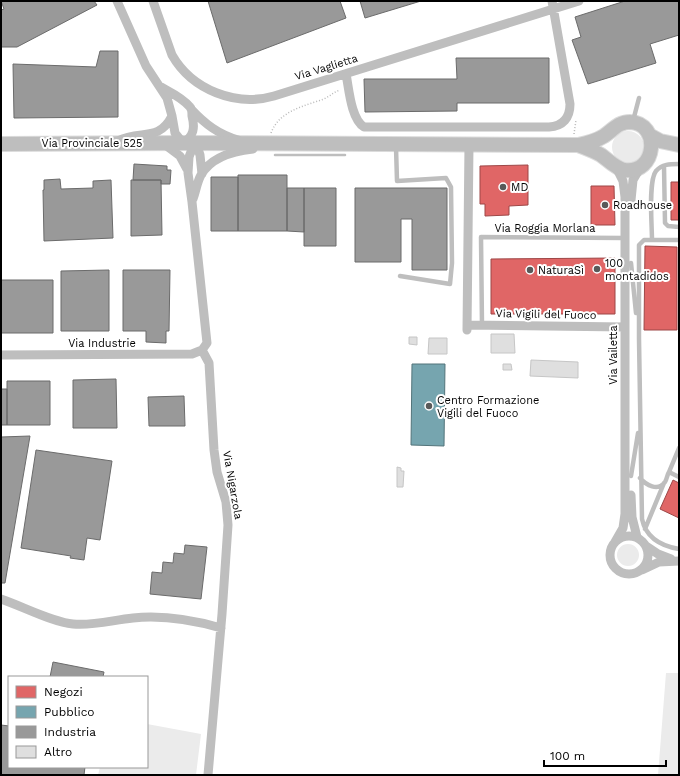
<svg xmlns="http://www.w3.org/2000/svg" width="680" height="776" font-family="'Work Sans',sans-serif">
  <rect width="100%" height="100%" fill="#fff"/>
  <path fill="#ebebeb" d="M612 147a16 16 0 1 1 32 0a16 16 0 1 1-32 0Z
    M617 555a11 11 0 1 1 22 0a11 11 0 1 1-22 0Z
    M 666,673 L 679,673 L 679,775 L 658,775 Z
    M 147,724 L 201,734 L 196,775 L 98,775 L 100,767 L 147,767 Z"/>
  <path fill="#e06666" stroke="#9d4747" d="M 528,165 L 528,205 L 509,206 L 509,215 L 485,216 L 485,204 L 480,204 L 480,166 Z
    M 671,182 L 679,182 L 679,220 L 671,220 Z
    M 591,186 L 614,186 L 615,225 L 591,225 Z
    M 645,246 L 677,247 L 677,330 L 644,330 Z
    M 615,258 L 615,314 L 491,314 L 491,259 Z
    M 673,480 L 679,483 L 679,518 L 660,509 Z"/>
  <path fill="#76a5af" stroke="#53747a" d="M 412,364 L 445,364 L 444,446 L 411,445 Z"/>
  <path fill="#999" stroke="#6b6b6b" d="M 1,1 L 94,1 L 97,5 L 17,47 L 1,47 L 1,10 L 4,9 Z
    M 208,1 L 340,1 L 346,18 L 227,63 Z
    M 360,1 L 421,1 L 365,18 Z
    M 625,1 L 679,1 L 679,35 L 650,44 L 656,63 L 588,84 L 572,40 L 581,37 L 575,17 Z
    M 100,51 L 118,51 L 118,117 L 14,118 L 13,64 L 96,67 Z
    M 456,58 L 549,58 L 549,103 L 457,103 L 457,111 L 365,112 L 364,79 L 457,79 Z
    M 134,164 L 167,166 L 167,170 L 171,170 L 170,184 L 161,184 L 161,180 L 133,180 Z
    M 238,175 L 287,175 L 287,231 L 238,231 Z
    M 211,177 L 238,177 L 238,231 L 211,231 Z
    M 60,179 L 61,189 L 93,188 L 93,181 L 111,180 L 113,238 L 44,241 L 43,190 L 44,190 L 44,180 Z
    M 131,180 L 161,180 L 162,235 L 131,236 Z
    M 287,188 L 304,188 L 304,232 L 287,231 Z
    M 304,188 L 336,188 L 336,246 L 304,246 Z
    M 355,188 L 447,188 L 447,270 L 412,270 L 412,219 L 401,219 L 401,262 L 355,262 Z
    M 109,270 L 109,331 L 61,331 L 61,271 Z
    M 123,270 L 170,270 L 169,331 L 166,331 L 166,343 L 146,342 L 146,331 L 123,331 Z
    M 1,280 L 53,280 L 53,333 L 1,333 Z
    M 116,379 L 117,428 L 73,428 L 73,380 Z
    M 7,381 L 50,381 L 50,425 L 7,425 Z
    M 1,389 L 7,389 L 7,425 L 1,425 Z
    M 184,396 L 185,426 L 149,426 L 148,397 Z
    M 30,436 L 5,583 L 1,583 L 1,437 Z
    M 36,450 L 112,461 L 100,540 L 87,538 L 84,560 L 70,558 L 71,556 L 21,548 Z
    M 185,545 L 207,547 L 201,599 L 150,594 L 152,572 L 162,573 L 163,562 L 173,563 L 174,553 L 184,554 Z
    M 53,662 L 104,672 L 103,677 L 50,677 Z
    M 1,725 L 9,726 L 9,767 L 85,767 L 84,775 L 1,775 Z"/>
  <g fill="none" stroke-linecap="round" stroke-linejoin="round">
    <path stroke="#bebebe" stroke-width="2.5" d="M 275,155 L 345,155"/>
  </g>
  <path fill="#dfdfdf" stroke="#c6c6c6" d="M 491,334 L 514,334 L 515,353 L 491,353 Z
    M 409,337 L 417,337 L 417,345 L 409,344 Z
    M 429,338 L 447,338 L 447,354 L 428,354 Z
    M 531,360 L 578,362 L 578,378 L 530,376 Z
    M 503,364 L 511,364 L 512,370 L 503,370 Z
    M 397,467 L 401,468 L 401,471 L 404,471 L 403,487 L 397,487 Z"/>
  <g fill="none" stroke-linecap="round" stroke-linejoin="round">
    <g stroke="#dbdbdb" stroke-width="16">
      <path id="primary" d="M 649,135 L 660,141 L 679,145
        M 1,144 L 183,143 L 578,145 C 588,143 596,141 604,136 C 613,130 618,122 630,122 C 661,123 657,175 624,170 C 615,168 608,160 601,155 C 594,151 586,148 578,145"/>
    </g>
    <path stroke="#b9b9b9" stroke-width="1.5" stroke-dasharray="1 2" stroke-linecap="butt" d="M 271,133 C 279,111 304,106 324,99 C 330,96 334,92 340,90
      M 574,134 L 576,120"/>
    <path stroke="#bebebe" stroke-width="4.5" d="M 633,121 L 639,98
      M 396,147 L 397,181 L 446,178 L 451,187 L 452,263 L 450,284 L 400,276
      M 664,166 L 665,223 L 668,226 L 679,227
      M 652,240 C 652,225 648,181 656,171 C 662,164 670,164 679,164
      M 679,240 L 644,240 L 639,245 L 639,339 L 642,519 C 646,538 661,546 679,549
      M 631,263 L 636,313
      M 482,325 L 481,237 L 625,238
      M 679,448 L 669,472 L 679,477
      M 631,476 L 638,433
      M 640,478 C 646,485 658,492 665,482 C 667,479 667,475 669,472
      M 645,529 L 664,483"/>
    <path stroke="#bebebe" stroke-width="9" d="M 117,1 L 146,66 L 167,98 L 172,116 C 158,143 140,129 118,141
      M 153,1 L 172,55 C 192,90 236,107 274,96 L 579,1
      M 346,74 C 349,89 351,119 364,127 L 549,127 C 563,126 570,118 570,104 L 552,1
      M 161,87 C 170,92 183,98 190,107 C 192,109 192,113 192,116 C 195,128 194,136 183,143 L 175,133 L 172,116
      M 191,109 C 205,124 218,134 238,140
      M 196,143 L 200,155 L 202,174
      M 164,144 L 180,156 L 187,169
      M 193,199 C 196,191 197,182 201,175 C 211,157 234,151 253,149
      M 631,200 L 633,180 L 640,168
      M 467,325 L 625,327
      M 467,330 L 469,145
      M 202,350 L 209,363 L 214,450 L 217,472 L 226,502 L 228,525 L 222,614 L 208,775
      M 1,355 L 192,354 L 202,350 L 207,343 L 192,202 L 188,173 L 189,157 L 192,149 L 196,143
      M 631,495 L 632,517 L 637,537
      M610 555a19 19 0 1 1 38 0a19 19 0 1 1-38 0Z
      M 615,542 L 623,528 L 625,514 L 625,197 L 623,181 L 616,167
      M 646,546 L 658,554 L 671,559
      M 642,570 L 659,562 L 679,561
      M 1,599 C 22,606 52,622 73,624 C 93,626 113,620 133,618 C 162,615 193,620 221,628"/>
    <use href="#primary" stroke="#bebebe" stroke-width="14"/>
  </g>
  <g fill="#595959" stroke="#fff" stroke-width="1.5">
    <circle cx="503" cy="187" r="4"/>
    <circle cx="605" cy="205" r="4"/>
    <circle cx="597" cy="269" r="4"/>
    <circle cx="530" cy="270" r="4"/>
    <circle cx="429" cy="406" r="4"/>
  </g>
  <g text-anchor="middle" stroke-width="4" stroke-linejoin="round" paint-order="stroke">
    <g font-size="11" fill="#000" stroke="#fff">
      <text transform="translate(326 67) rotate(-17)" y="4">Via Vaglietta</text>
      <text x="92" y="147">Via Provinciale 525</text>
      <text x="545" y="232">Via Roggia Morlana</text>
      <text transform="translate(546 314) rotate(1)" y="4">Via Vigili del Fuoco</text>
      <text x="102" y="347">Via Industrie</text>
      <text transform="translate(613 355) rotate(-90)" y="4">Via Vailetta</text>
      <text transform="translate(233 485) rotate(80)" y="4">Via Nigarzola</text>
    </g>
    <g font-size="11" fill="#000" stroke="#fff" text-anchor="start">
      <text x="511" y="191">MD</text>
      <text x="613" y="209">Roadhouse</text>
      <text x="605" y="267">100<tspan x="605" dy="13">montadidos</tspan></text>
      <text x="538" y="274">NaturaSì</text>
      <text x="437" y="404">Centro Formazione<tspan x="437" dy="13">Vigili del Fuoco</tspan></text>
    </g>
  </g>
  <rect width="680" height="776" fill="none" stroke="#000000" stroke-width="4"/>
  <rect x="8" y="676" width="140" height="92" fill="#ffffff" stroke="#999999"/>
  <rect x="16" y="686" width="20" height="12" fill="#e06666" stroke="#999999"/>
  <text x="44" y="696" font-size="12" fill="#000000">Negozi</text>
  <rect x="16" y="706" width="20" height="12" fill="#76a5af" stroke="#999999"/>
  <text x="44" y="716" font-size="12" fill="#000000">Pubblico</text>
  <rect x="16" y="726" width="20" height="12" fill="#999999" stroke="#999999"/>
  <text x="44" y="736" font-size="12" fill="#000000">Industria</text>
  <rect x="16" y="746" width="20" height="12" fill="#dfdfdf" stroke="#999999"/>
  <text x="44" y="756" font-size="12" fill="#000000">Altro</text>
  <path d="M544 760v6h122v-6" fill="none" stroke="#000000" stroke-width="2"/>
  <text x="550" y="760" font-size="12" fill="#000000" stroke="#ffffff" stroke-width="3" paint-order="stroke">100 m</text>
</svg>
